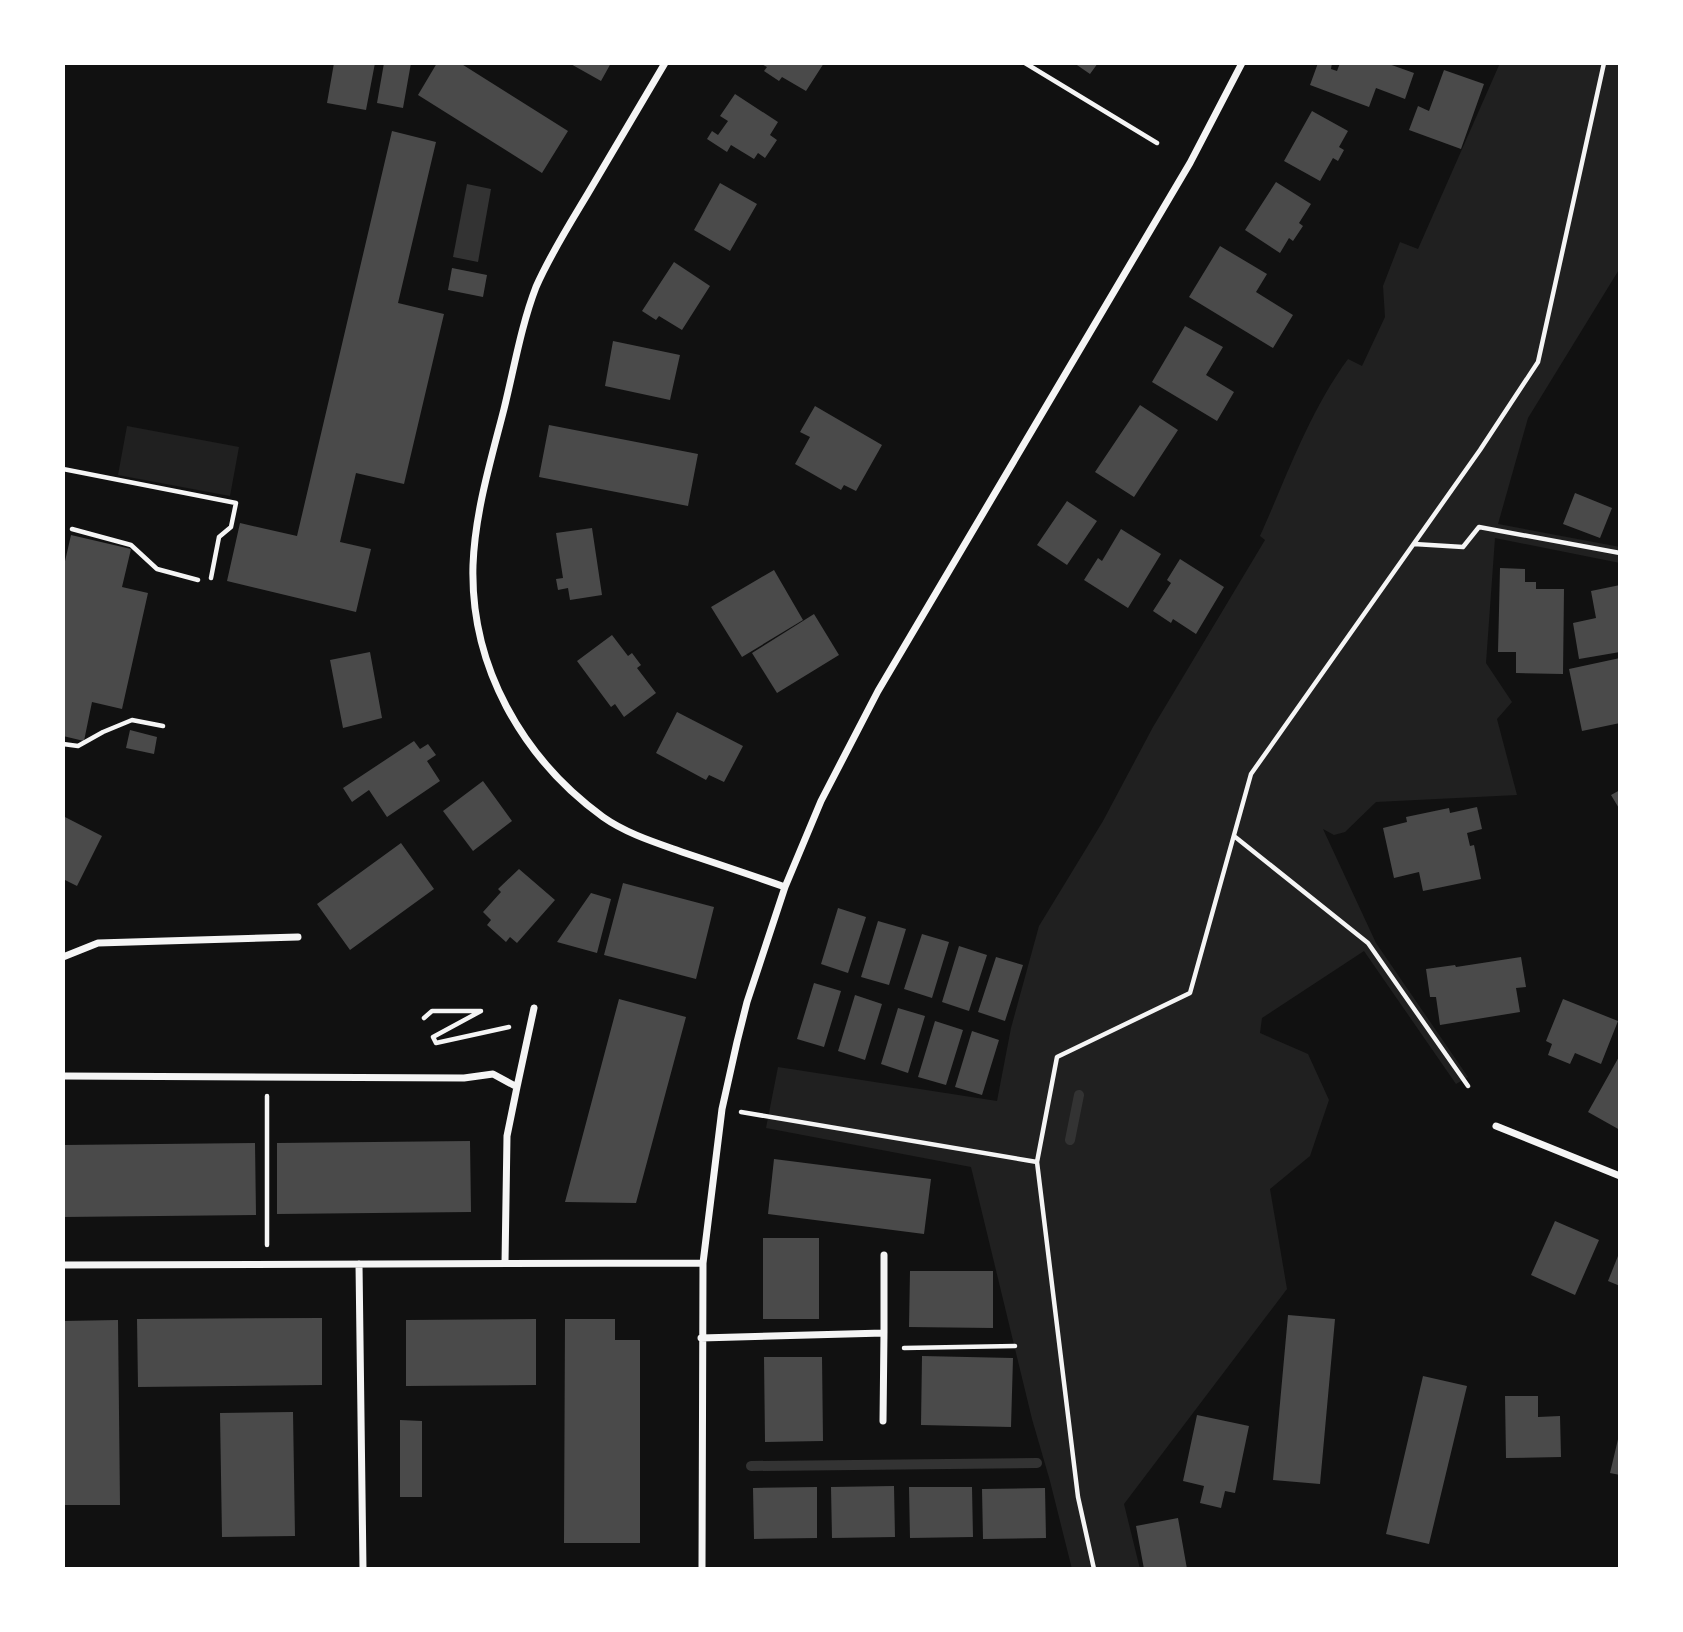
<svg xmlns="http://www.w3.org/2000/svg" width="1683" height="1632" font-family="'PT Sans',sans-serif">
  <rect width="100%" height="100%" fill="#111"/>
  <path fill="#202020" d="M 1500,63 L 1620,63 L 1620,268 L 1528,418 L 1498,524 L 1620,547 L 1620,563 L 1495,538 L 1486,663 L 1512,702 L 1497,719 L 1517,795 L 1376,802 L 1345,832 L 1334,835 L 1323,829 L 1376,943 L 1468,1077 L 1456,1084 L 1364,951 L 1262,1018 L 1260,1033 L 1308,1054 L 1329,1100 L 1310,1156 L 1270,1189 L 1287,1289 L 1124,1504 L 1140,1569 L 1072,1569 L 1050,1481 L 1032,1419 L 971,1167 L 766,1128 L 778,1067 L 997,1101 L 1011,1028 L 1039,926 L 1103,821 L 1153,727 L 1265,540 L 1260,536 C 1287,476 1309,412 1348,359 L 1362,366 L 1385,317 L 1383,286 L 1400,242 L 1418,249 Z
    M 127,426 L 239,447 L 230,496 L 118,475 Z"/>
  <path fill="#333" d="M 467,184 L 491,189 L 478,262 L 453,257 Z"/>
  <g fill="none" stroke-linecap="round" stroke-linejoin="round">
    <path stroke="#333" stroke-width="10" d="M 1070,1140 L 1079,1095
      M 751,1466 L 1037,1463"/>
  </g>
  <path fill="#4a4a4a" d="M 334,63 L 375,63 L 366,110 L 327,103 Z
    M 384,63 L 411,63 L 403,108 L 377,103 Z
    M 437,63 L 460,63 L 568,131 L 542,173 L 418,95 Z
    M 569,63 L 611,63 L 601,81 Z
    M 760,63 L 824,63 L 806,91 L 782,77 L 779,81 L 764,71 L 767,67 Z
    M 1074,63 L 1098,63 L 1090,74 Z
    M 1318,63 L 1332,63 L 1331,69 L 1337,71 L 1340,63 L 1386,63 L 1414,73 L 1405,99 L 1376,88 L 1369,107 L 1310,85 Z
    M 1444,70 L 1484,84 L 1461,149 L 1409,130 L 1418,106 L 1429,111 Z
    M 735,94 L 778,122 L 770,135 L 777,140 L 765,158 L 758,153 L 754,159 L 731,145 L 727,152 L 707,139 L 712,131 L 718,135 L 728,121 L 720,116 Z
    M 1312,111 L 1348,131 L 1339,147 L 1344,150 L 1338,161 L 1333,158 L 1320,181 L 1284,161 Z
    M 392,131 L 436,142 L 398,303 L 444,314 L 404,484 L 356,473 L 340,542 L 371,549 L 356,612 L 227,581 L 240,523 L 297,536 Z
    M 1276,182 L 1311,204 L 1299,223 L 1303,226 L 1293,241 L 1289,238 L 1280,253 L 1245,230 Z
    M 720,183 L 757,204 L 730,251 L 694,230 Z
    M 1220,246 L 1267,274 L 1256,292 L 1293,315 L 1273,348 L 1189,297 Z
    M 674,262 L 710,286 L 682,330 L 659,316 L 656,320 L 642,311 Z
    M 452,268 L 487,275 L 483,297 L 448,290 Z
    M 1185,326 L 1223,347 L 1206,375 L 1234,392 L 1217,421 L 1152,382 Z
    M 613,341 L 680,355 L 670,400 L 605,386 Z
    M 1140,405 L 1178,430 L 1134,497 L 1095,472 Z
    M 815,406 L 882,445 L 856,491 L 844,485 L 841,490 L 795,464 L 810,437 L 800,432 Z
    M 549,425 L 698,454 L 688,506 L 539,477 Z
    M 1575,493 L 1612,508 L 1600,538 L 1563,524 Z
    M 1067,501 L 1097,521 L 1067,565 L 1037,545 Z
    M 592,528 L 602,595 L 570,600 L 568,588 L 558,590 L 556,579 L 563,578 L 556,533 Z
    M 1121,529 L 1161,554 L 1128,608 L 1084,580 L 1098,558 L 1102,561 Z
    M 71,535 L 131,549 L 122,587 L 148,593 L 122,709 L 92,702 L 84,741 L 63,736 L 63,570 Z
    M 1180,559 L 1224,587 L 1196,634 L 1173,619 L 1171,623 L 1153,611 L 1171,583 L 1167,580 Z
    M 1500,568 L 1525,569 L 1525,582 L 1536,582 L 1536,589 L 1564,589 L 1563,674 L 1516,673 L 1516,652 L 1498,652 Z
    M 774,570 L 803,620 L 742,657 L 711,607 Z
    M 1620,585 L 1620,652 L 1579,659 L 1573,623 L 1596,618 L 1591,591 Z
    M 814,614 L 839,655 L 777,693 L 752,653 Z
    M 612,635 L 628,656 L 632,653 L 641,665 L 637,668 L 656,693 L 624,717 L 615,704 L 611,707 L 577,661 Z
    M 370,652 L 382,718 L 343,728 L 330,660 Z
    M 1620,658 L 1620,723 L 1582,731 L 1569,669 Z
    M 677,712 L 743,746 L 724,782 L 709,775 L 706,780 L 656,753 Z
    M 130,730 L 157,737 L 154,754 L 126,748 Z
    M 414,741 L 420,749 L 428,744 L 436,755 L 427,761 L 440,781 L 387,817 L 369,790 L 352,802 L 343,788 Z
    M 483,781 L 512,821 L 473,851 L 443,811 Z
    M 1620,790 L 1620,810 L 1611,795 Z
    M 1477,807 L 1482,829 L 1467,833 L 1470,846 L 1474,845 L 1481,879 L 1423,891 L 1419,872 L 1394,878 L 1383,828 L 1407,822 L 1406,817 L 1449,808 L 1450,813 Z
    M 63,816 L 102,836 L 77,886 L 63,879 Z
    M 401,843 L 434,889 L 350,950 L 317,904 Z
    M 519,869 L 555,900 L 517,943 L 510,937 L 506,942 L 487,925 L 491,920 L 483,912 L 501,892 L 498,889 Z
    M 623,883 L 714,907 L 696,979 L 604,955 Z
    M 591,893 L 611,899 L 597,953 L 557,942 Z
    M 838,908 L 866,917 L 848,973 L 821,964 Z
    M 878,921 L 906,929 L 889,985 L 861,977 Z
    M 922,934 L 949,942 L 932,998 L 904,989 Z
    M 959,946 L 987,955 L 969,1011 L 942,1002 Z
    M 996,957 L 1023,965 L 1005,1021 L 978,1012 Z
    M 1521,957 L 1526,987 L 1516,988 L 1520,1012 L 1440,1025 L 1436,997 L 1430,997 L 1426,969 L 1455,965 L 1456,967 Z
    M 814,983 L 841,991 L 824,1047 L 797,1039 Z
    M 855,995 L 882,1004 L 865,1060 L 838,1051 Z
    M 619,999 L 686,1017 L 636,1203 L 565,1202 Z
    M 1563,999 L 1618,1021 L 1601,1064 L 1575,1053 L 1570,1064 L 1548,1055 L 1552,1044 L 1546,1041 Z
    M 898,1008 L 925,1016 L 908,1073 L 881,1064 Z
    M 935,1021 L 963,1030 L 946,1085 L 918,1077 Z
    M 972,1031 L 999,1040 L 982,1095 L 955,1087 Z
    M 1620,1055 L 1620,1130 L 1588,1112 Z
    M 470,1141 L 471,1212 L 277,1214 L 277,1143 Z
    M 255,1143 L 256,1215 L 63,1217 L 63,1145 Z
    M 774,1159 L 931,1179 L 924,1234 L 768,1214 Z
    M 1555,1221 L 1599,1240 L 1575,1295 L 1531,1275 Z
    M 763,1238 L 819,1238 L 819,1319 L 763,1319 Z
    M 1620,1251 L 1620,1286 L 1608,1281 Z
    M 910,1271 L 993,1271 L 993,1328 L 909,1327 Z
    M 1288,1315 L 1335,1319 L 1320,1484 L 1273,1480 Z
    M 322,1318 L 322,1385 L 138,1387 L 137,1319 Z
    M 536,1319 L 536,1385 L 406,1386 L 406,1320 Z
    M 565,1319 L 615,1319 L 615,1340 L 640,1340 L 640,1543 L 564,1543 Z
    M 118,1320 L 120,1505 L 63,1505 L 63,1321 Z
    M 922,1356 L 1013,1358 L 1011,1427 L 921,1425 Z
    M 764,1357 L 822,1357 L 823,1441 L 765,1442 Z
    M 1423,1376 L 1467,1386 L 1429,1544 L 1386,1534 Z
    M 1505,1396 L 1538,1396 L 1538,1417 L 1560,1416 L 1561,1457 L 1506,1458 Z
    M 293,1412 L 295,1536 L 222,1537 L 220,1413 Z
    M 1197,1415 L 1249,1426 L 1235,1493 L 1225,1491 L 1221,1508 L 1200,1503 L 1204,1486 L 1183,1481 Z
    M 400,1420 L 422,1421 L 422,1497 L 400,1497 Z
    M 1619,1435 L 1620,1436 L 1620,1475 L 1610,1473 Z
    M 894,1486 L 895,1537 L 832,1538 L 831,1487 Z
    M 817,1487 L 817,1538 L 754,1539 L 753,1488 Z
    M 909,1487 L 972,1487 L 973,1537 L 910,1538 Z
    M 1045,1488 L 1046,1538 L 983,1539 L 982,1489 Z
    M 1178,1518 L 1187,1569 L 1144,1569 L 1136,1526 Z"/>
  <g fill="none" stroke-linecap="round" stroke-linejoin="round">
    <path stroke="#f5f5f5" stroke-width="4.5" d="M 1025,63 L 1157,143
      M 63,469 L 236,503 L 231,527 L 219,537 L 211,578
      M 72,529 L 131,545 L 157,569 L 198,580
      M 1414,544 L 1463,547 L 1479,527 L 1620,553
      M 63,744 L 78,746 L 103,732 L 132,720 L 163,726
      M 1234,836 L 1368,943 L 1468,1086
      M 424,1018 L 432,1011 L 481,1011 L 433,1037 L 436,1043 L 509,1027
      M 267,1096 L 267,1245
      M 741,1112 L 1037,1162
      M 904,1348 L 1015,1346
      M 1094,1569 L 1078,1497 L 1037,1162 L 1057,1057 L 1190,993 L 1251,774 L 1480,450 L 1538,362 L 1604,63"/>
    <path stroke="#f5f5f5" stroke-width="7" d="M 665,63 C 639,107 613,151 587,195 C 569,225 550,255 536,287 C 521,326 514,369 504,409 C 491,460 475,512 473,565 C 470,666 522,758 603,817 C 627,834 657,843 685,853 C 718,864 751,875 785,887
      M 63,957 L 98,943 L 298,937
      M 63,1076 L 464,1078 L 493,1074 L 517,1087 L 507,1136 L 505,1263
      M 517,1087 L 534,1008
      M 1496,1126 L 1620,1176
      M 359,1264 L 363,1569
      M 63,1265 L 703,1263
      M 884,1333 L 884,1255
      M 701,1338 L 884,1333 L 883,1421
      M 702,1569 L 703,1263 L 722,1109 L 737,1042 L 747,1002 L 785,887 L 821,801 L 878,691 L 1190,163 L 1242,63"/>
  </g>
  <rect width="1683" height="1632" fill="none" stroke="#ffffff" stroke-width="130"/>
</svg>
